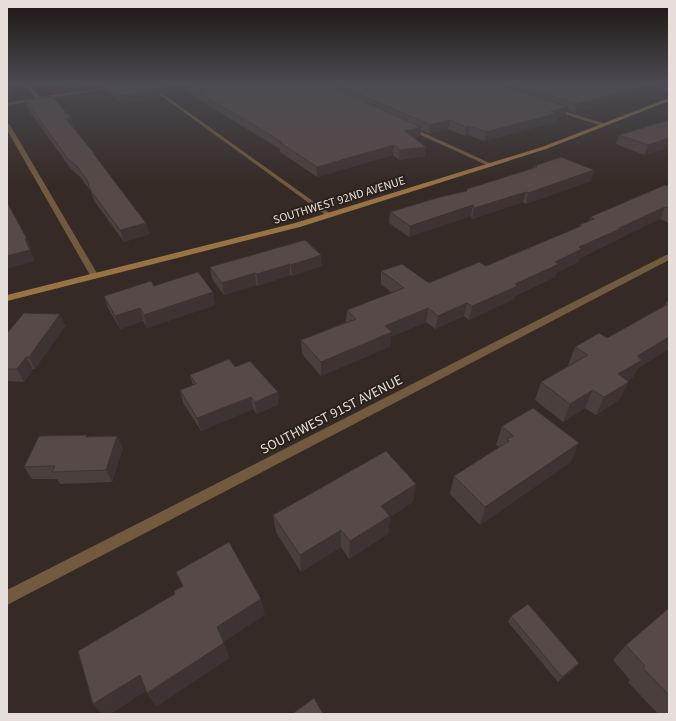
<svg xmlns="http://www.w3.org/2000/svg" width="676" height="721" font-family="'Source Sans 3',sans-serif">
  <rect width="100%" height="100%" fill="#352a25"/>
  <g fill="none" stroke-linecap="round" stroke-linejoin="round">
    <path fill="#725a3e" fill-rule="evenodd" d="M 24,84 L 28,84 L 40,97 L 129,84 L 137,84 L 7,105 L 7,103 L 36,98 Z
      M 145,84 L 149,84 L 331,214 L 331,216 L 327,216 Z
      M 554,108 L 606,124 L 607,125 L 602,126 L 552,110 Z
      M 7,123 L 10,125 L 98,275 L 97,277 L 94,277 L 90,275 L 7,130 Z
      M 407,127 L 411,127 L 494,165 L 489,166 L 407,129 Z
      M 666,255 L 669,255 L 669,260 L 7,605 L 7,590 Z"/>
    <path fill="#987344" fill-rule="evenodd" d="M 646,84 L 651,84 L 669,89 L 669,91 Z
      M 669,98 L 669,101 L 546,149 L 300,227 L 7,301 L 7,295 L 295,223 L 542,147 Z"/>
  </g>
  <path fill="#4b3f3d" d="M 54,84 L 669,84 L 669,87 L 661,86 L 660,90 L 575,113 L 567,110 L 565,115 L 557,117 L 556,122 L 484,141 L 469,135 L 465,136 L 448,129 L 429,134 L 421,130 L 420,136 L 414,137 L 425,156 L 399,160 L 393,155 L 317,177 L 280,152 L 280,149 L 188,93 L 169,96 L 160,90 L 161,98 L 123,104 L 106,91 L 105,86 L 101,87 L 99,84 L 61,90 Z
    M 25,100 L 71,118 L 74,127 L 73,127 L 146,223 L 149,234 L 124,242 L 95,202 L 90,190 L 80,177 L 71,169 L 28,109 Z
    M 669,120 L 669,147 L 644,155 L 616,144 L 619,135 Z
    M 534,166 L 591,181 L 526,204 L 523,202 L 472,219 L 471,216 L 409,237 L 389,223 L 390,212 L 467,191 L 467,189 L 534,168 Z
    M 669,186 L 669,223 L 660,219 L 616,240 L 615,241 L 580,258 L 578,262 L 556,273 L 555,277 L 515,296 L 514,299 L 469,320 L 464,316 L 435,329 L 426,322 L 391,337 L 391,346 L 321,376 L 302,354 L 301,340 L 346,322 L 347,310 L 392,293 L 381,284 L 381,271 L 429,283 L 486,266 L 579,227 L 579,225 L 589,221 L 590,217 Z
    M 305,240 L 322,266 L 292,276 L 290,275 L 258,286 L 256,285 L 224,295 L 212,279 L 210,267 Z
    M 154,286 L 213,292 L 215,305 L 147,328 L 143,321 L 120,329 L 108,308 L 104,296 Z
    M 669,301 L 669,351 L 667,350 L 638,368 L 633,377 L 628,381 L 620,399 L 596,415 L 585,408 L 563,422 L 535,400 L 541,382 L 569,366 L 568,365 L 575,347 L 607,338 L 664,306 L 666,302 Z
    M 60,314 L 65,326 L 35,369 L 33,369 L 24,382 L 7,381 L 7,333 Z
    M 235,367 L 278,392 L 279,404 L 257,414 L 253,409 L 201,431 L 183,403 L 180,390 L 193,385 L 190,375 Z
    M 502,426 L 571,462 L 480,525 L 450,494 L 454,476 L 499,447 L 496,445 Z
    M 88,437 L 123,448 L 112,482 L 60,484 L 57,479 L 32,479 L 24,467 Z
    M 413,502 L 390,517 L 388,534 L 349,559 L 341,547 L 301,572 L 276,532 L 273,515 Z
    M 669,608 L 669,714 L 658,714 L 628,682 L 630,680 L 613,660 L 626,645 Z
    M 511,616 L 575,668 L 558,682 L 508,622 Z"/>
  <path fill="#3d3332" d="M 59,84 L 99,84 L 61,90 Z
    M 101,84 L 104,84 L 105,86 L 101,87 Z
    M 656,84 L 662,84 L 660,90 L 575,113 L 577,104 Z
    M 186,85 L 188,93 L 169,96 L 167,88 Z
    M 12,90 L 15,98 L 7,99 L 7,91 Z
    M 160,90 L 161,98 L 123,104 L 121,96 Z
    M 568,107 L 565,115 L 557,117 L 556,122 L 484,141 L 486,132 L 551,111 Z
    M 71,118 L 74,127 L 69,128 L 66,119 Z
    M 450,120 L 448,129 L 429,134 L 430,125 Z
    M 470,126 L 469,135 L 465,136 L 466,127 Z
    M 421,127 L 420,136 L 404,140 L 405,131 Z
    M 669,138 L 669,147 L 644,155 L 648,145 Z
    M 394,145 L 393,155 L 317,177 L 317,167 Z
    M 426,147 L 425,156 L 399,160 L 400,150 Z
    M 594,170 L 591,181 L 526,204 L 528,193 Z
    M 526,192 L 523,202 L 472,219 L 474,208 Z
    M 473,205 L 471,216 L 409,237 L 410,226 Z
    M 665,207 L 660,219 L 616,240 L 615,241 L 580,258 L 578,262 L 556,273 L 555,277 L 515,296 L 514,299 L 469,320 L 472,306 L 515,284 L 555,262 L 579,247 Z
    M 146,223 L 149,234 L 124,242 L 120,230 Z
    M 25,239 L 27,239 L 32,250 L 30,250 L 35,261 L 7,269 L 7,256 Z
    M 321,255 L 322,266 L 292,276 L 291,265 Z
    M 290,264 L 290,275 L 258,286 L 257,274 Z
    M 255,273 L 256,285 L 224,295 L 222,283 Z
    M 213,292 L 215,305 L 147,328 L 144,315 Z
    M 467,303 L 464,316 L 435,329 L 438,316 Z
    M 140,308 L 143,321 L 120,329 L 115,316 Z
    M 428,308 L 426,322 L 391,337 L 391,346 L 321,376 L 321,362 L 385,326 Z
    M 60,314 L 65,326 L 35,369 L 29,357 Z
    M 669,337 L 669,346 L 667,350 L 638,368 L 633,377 L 610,392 L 618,374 L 637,356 Z
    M 26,357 L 33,369 L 24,382 L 17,369 Z
    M 629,382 L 620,399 L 596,415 L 604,397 Z
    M 593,390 L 585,408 L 563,422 L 570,404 Z
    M 278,392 L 279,404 L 257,414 L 255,402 Z
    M 251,397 L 253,409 L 201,431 L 197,418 Z
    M 117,436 L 123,448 L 112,482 L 106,470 Z
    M 579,443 L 571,462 L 480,525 L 485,507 Z
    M 416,484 L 413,502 L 390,517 L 388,534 L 349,559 L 350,541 L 381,506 Z
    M 341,530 L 341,547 L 301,572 L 300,555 Z
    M 261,599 L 265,615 L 222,643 L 217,627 Z
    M 224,643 L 230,658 L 156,707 L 147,693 Z
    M 579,663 L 575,668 L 558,682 L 562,677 Z
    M 140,675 L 149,689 L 111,714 L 102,714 L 93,704 Z"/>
  <path fill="#574947" stroke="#3d3332" d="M 105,84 L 152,84 L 160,90 L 121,96 Z
    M 160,84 L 325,84 L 421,127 L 405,131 L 426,147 L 400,150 L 394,145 L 317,167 L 279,142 L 282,142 L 186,85 L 167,88 Z
    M 337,84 L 497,84 L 568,107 L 551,111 L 558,113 L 486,132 L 470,126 L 466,127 L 450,120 L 430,125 Z
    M 512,84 L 656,84 L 577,104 Z
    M 7,85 L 12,90 L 7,91 Z
    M 52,96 L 71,118 L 66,119 L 94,153 L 93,153 L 146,223 L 120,230 L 91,191 L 87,180 L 77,166 L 68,159 L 25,100 Z
    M 669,120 L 669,138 L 648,145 L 619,135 Z
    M 561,157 L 594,170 L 528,193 L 526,192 L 474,208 L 473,205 L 410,226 L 390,212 L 440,197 L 467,191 L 467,189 L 537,167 L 534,166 Z
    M 665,185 L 669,186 L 669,208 L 665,207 L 619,228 L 620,229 L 579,247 L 582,249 L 555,262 L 559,264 L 515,284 L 518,286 L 472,306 L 467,303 L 438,316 L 428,308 L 385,326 L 392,332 L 321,362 L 301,340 L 356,319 L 347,310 L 404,288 L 381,271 L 402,264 L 429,283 L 479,262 L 486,266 L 581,226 L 579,225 L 594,219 L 590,217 Z
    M 7,202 L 27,239 L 25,239 L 30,250 L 7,256 Z
    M 305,240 L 321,255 L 291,265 L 290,264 L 257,274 L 255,273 L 222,283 L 210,267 Z
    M 198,272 L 213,292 L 144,315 L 140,308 L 115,316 L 104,296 L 151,281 L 154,286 Z
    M 669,301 L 669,337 L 637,356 L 642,360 L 618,374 L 629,382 L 604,397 L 593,390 L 570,404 L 541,382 L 588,355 L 575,347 L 599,333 L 607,338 L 668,304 L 666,302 Z
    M 24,313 L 60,314 L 29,357 L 26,357 L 17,369 L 7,369 L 7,333 Z
    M 229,359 L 235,367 L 250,361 L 278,392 L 255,402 L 251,397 L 197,418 L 180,390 L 196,384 L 190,375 Z
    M 533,408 L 579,443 L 485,507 L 454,476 L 509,441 L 507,439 L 513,436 L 502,426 Z
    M 87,435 L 86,437 L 117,436 L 106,470 L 52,472 L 55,466 L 24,467 L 39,436 Z
    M 386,451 L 416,484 L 381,506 L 390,516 L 350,541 L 341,530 L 300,555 L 273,515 Z
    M 229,542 L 261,599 L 217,627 L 224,643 L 147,693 L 140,675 L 93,704 L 78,651 L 175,594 L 174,591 L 183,586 L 176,572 Z
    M 528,604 L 579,663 L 562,677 L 511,616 Z
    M 669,608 L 669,695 L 643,668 L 645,666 L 626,645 Z
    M 314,698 L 323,714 L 292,714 Z"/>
  <linearGradient id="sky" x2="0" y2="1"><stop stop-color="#1d1714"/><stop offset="0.45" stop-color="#4b4a51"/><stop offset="1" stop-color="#4b4a51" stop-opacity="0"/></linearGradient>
  <rect width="676" height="185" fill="url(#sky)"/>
  <g text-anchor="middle" stroke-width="4" stroke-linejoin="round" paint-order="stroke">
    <g font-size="12" fill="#e5deda" stroke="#2b211b">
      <text transform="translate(339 200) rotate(-17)" y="4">SOUTHWEST 92ND AVENUE</text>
    </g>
    <g font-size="14" fill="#e5deda" stroke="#2b211b">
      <text transform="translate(331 414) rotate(-27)" y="5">SOUTHWEST 91ST AVENUE</text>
    </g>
  </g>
  <rect width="676" height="721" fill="none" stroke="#e5deda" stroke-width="16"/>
</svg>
